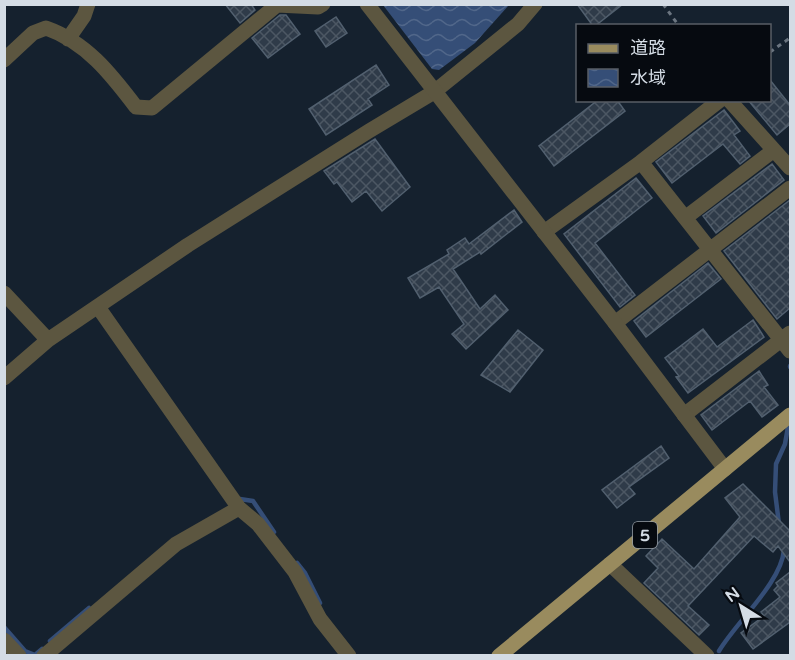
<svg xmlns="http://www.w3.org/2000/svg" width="795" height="660" font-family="'Varela Round','Noto Sans JP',sans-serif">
  <defs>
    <pattern id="water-waves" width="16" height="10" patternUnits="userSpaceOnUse" patternTransform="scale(1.5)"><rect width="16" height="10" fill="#354e77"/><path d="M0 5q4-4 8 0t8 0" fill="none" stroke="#51678a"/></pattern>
    <pattern id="building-cross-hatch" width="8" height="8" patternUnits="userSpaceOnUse" patternTransform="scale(1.5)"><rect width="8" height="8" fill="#2f3b49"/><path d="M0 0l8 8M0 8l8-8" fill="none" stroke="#4c5763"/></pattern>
  </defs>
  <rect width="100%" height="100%" fill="#15212e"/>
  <path fill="url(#water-waves)" d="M 383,5 L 509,5 L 475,43 L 439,70 L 432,69 Z"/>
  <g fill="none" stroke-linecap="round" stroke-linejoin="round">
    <path stroke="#354e77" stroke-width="4.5" d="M 790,366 L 790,367
      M 237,501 L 240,499 L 253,501 L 274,532
      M 779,524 L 775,492 L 776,464 L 785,444 L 789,421
      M 297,563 L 305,573 L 320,603
      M 4,627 L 25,651 L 35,655 L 42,649
      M 50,641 L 89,608
      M 719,651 C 737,621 781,583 784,550"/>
  </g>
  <path fill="url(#building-cross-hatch)" stroke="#52606f" stroke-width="1.5" d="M 225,4 L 251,4 L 255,10 L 240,23 Z
    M 577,4 L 623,4 L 595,26 L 593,26 Z
    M 280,15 L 286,15 L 300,34 L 268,58 L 252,38 Z
    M 336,17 L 347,33 L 326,47 L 315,31 Z
    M 376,65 L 389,85 L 368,99 L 372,105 L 326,135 L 309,109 Z
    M 770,80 L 790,105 L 790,124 L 777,135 L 748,100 L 770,100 Z
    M 598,100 L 617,100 L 625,111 L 554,166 L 539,146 Z
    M 724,110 L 740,131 L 734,135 L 750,156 L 740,164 L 723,144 L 672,183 L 656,162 Z
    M 375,139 L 410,187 L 382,211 L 366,191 L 352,202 L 337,182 L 334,184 L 324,171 Z
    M 772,164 L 784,180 L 716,233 L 703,216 Z
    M 636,178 L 652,198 L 595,243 L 635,295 L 620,307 L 564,234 Z
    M 790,200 L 790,308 L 777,319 L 724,251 Z
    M 514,210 L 522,222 L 481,254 L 480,252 L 453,269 L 480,309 L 495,295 L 508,310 L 466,349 L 452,334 L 464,324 L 439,287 L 420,298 L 408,278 L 449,254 L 447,250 L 465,238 L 469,244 Z
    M 708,263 L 721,279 L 646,337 L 634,321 Z
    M 753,320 L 764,337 L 688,393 L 676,377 L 679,376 L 665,358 L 703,329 L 717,347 Z
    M 518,330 L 543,350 L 510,392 L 481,375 Z
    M 759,371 L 768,385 L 764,387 L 778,405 L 762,417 L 750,401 L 712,430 L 701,415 Z
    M 661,446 L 669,458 L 629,487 L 635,494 L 617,508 L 602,490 Z
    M 743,484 L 790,531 L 790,562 L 778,546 L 773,552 L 754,536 L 688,606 L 709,625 L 699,635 L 644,583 L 658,568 L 646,556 L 662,539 L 694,569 L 740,517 L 725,498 Z
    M 790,572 L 790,622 L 753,649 L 741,633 L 764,616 L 761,612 L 780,597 L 774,590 L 778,586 L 776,583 Z"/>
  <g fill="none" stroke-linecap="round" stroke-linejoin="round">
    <path stroke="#6b7580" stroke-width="3" stroke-dasharray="4.5 4.5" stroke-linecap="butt" d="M 663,4 L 679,26
      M 770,52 L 790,38"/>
    <path stroke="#5c5640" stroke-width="15" d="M 68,39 L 84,16 L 88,4
      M 4,60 L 33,33 L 46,28 C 86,42 111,74 136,107 L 152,108 L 277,5 L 318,7 L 323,4
      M 729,100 L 790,168
      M 641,162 L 790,351
      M 685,218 L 774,150
      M 544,232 L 641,162 L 720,100
      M 4,293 L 48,340
      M 98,307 L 239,508 L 258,524 L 295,572 L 320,619 L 349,656
      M 615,323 L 790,188
      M 4,378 L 48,340 L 188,245 L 369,131 L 434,92 L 518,24 L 535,4
      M 684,415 L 790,333
      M 610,564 L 707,656
      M 4,640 L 19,656
      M 44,656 L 176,544 L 239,508"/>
    <path stroke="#5c5640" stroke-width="15" d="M 367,4 L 615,323 L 725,469"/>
    <path stroke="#998b5e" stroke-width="15" d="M 499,656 L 790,415"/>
  </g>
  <g text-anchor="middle" stroke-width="4.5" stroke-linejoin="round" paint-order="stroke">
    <rect fill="#060a10" stroke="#969da5" stroke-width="1.5" x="633" y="522" width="24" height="26" rx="4.5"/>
    <g font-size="16" font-weight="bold" fill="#d4dce5">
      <text x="645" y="541">5</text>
    </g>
  </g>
  <rect width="795" height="660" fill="none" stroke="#d4dce5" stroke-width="12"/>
  <rect x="576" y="24" width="195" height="78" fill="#060a10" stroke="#585e65" stroke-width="1.5"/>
  <rect x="588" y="44" width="30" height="9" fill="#998b5e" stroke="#585e65" stroke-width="1.5"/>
  <text x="630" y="54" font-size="18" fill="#d4dce5">道路</text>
  <rect x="588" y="69" width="30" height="18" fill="url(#water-waves)" stroke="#585e65" stroke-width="1.5"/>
  <text x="630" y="84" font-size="18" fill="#d4dce5">水域</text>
  <g transform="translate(741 606) rotate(323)" stroke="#060a10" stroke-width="4.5" paint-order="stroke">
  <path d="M0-4.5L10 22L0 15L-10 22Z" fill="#d4dce5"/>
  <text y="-9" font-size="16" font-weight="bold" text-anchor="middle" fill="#d4dce5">N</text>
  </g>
</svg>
